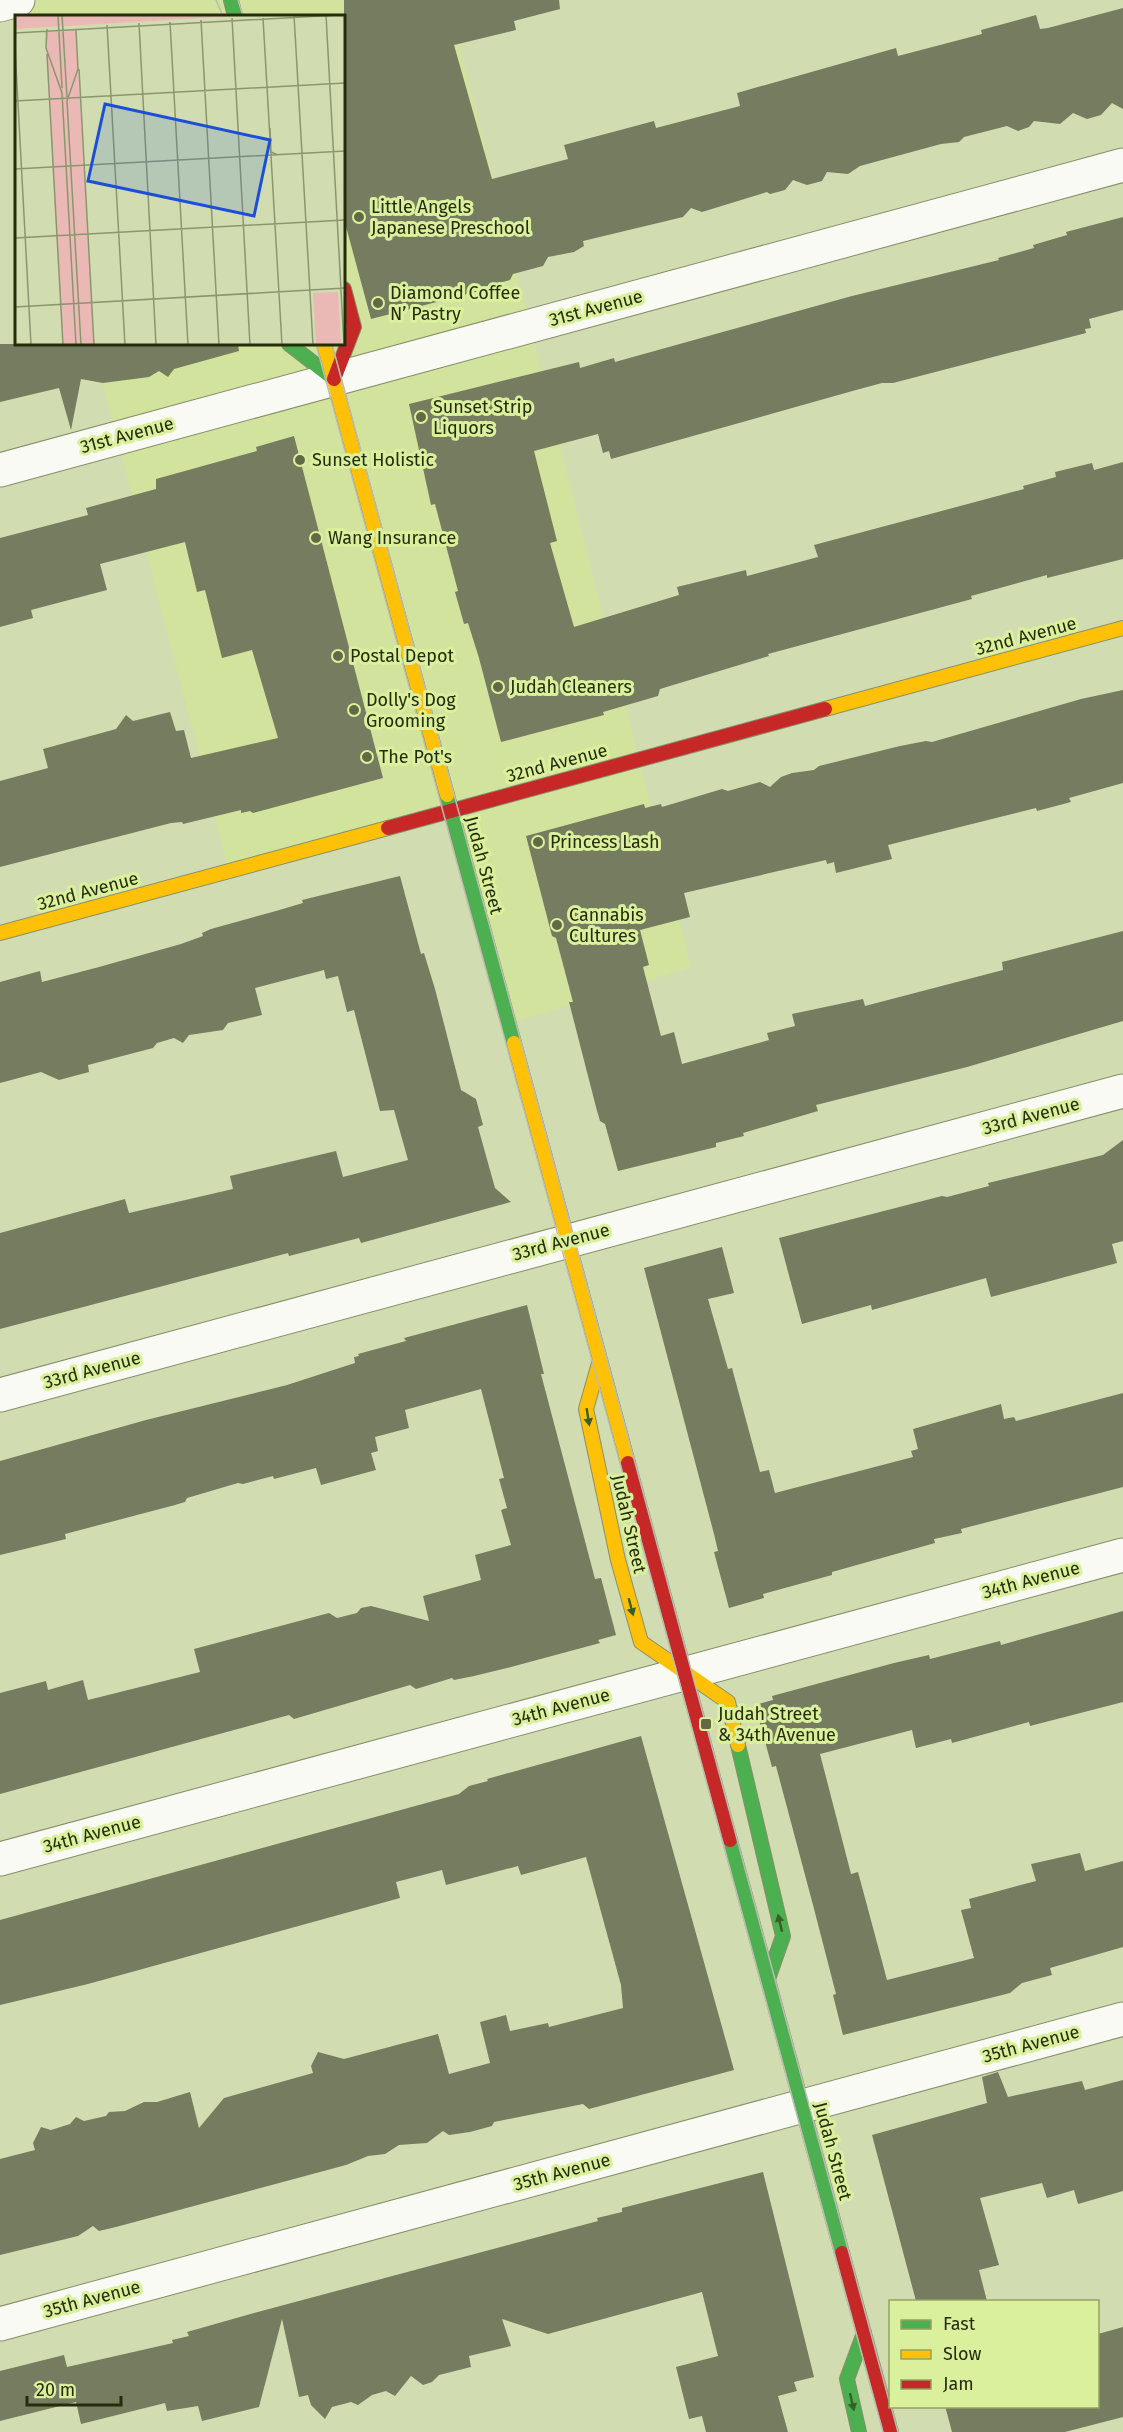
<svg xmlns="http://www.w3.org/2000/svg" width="1123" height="2432" font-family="'Fira Sans',sans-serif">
  <rect width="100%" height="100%" fill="#d1ddb0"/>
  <path fill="#d1e39d" d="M 5,0 L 448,0 L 691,967 L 508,1024 L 450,811 L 229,871 L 93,344 L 344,344 L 344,16 L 16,16 L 16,45 Z"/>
  <path fill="#757c5f" d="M 344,0 L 559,0 L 560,9 L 514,21 L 516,30 L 454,45 L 492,179 L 568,159 L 564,145 L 654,121 L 656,128 L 740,106 L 737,93 L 896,48 L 898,56 L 982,34 L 981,30 L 1036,15 L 1040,29 L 1048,28 L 1123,8 L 1123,109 L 1112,103 L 1101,115 L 1087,119 L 1073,113 L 1060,124 L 1034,121 L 1029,127 L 1018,131 L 1007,126 L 964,137 L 959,142 L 941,144 L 860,166 L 848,174 L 827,172 L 822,181 L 807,185 L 793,180 L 785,190 L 770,194 L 767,192 L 702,212 L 691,208 L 683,217 L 583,241 L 584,246 L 574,252 L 548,257 L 543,266 L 513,274 L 510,280 L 480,288 L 479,291 L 371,319 L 344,219 Z
    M 1123,217 L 1123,310 L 1089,319 L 1091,328 L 1085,329 L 1086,333 L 893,383 L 882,383 L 856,390 L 611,459 L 609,451 L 603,453 L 598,434 L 534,451 L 557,541 L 550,543 L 574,627 L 679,595 L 677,587 L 746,570 L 747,576 L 818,557 L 814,545 L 1024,489 L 1023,486 L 1056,477 L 1055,472 L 1092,463 L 1094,470 L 1123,462 L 1123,559 L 1047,578 L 1047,575 L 971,596 L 972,599 L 768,654 L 769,656 L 660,689 L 658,696 L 603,712 L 604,715 L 501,742 L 479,658 L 468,623 L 464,624 L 455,592 L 458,591 L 435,504 L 431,505 L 409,404 L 579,362 L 580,368 L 614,358 L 615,362 L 852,296 L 999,260 L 998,258 L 1034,248 L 1033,245 L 1067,235 L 1066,232 Z
    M 0,344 L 238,344 L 239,351 L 174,369 L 168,377 L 159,371 L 149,377 L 103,383 L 81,379 L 71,430 L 59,388 L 0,402 Z
    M 294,436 L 383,778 L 253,813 L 250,811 L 241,813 L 241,810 L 183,824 L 182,822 L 171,823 L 0,867 L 0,781 L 48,768 L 43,749 L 116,729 L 126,715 L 133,721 L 170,712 L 176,731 L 184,730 L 191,758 L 278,738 L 252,650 L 222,658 L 205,590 L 197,592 L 185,542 L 100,564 L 107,590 L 31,610 L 33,618 L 0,627 L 0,538 L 88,515 L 86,508 L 156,489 L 156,479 L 257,451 L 256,447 Z
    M 1123,690 L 1123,783 L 1069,798 L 1071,802 L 1037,811 L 1036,808 L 888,845 L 892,859 L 836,873 L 834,862 L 827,864 L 826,860 L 684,893 L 690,917 L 640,930 L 649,965 L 643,967 L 661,1036 L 674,1032 L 682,1064 L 769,1040 L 767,1033 L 795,1026 L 792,1014 L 863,999 L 865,1006 L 1003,970 L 1002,962 L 1123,931 L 1123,1021 L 967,1067 L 816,1105 L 818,1111 L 743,1133 L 744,1136 L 716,1143 L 716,1147 L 618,1171 L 605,1124 L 600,1121 L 596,1107 L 569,1002 L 573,1002 L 556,938 L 552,936 L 526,836 L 644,804 L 645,808 L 661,804 L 662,807 L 722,789 L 728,791 L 760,782 L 770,787 L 781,777 L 792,773 L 814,770 L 819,766 L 900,746 L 926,741 L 932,742 L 1081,699 Z
    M 400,876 L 421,954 L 424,953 L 435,989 L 461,1090 L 476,1099 L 483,1125 L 478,1127 L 495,1188 L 511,1202 L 361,1243 L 359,1238 L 289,1256 L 288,1253 L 0,1329 L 0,1233 L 125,1199 L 129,1213 L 233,1189 L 230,1176 L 336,1151 L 343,1177 L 408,1160 L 394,1110 L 380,1111 L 354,1010 L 347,1012 L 338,976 L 326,979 L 324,970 L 255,988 L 262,1015 L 228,1023 L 223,1030 L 189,1035 L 183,1043 L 174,1038 L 157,1043 L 153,1048 L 88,1065 L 89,1072 L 59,1080 L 41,1072 L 0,1083 L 0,982 L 40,971 L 42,982 L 99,967 L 181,944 L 203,936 L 202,933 L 211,929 L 276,911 L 303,903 L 302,900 Z
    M 1123,1140 L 1123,1241 L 1112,1244 L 1117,1263 L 991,1297 L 986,1278 L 872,1310 L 871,1305 L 802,1324 L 779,1238 L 942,1196 L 947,1197 L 989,1186 L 988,1183 L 1103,1155 Z
    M 722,1247 L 734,1293 L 708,1299 L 728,1369 L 732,1368 L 760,1472 L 769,1470 L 775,1493 L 913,1457 L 911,1451 L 918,1449 L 913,1429 L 1001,1404 L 1004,1419 L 1014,1417 L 1016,1421 L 1123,1393 L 1123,1487 L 961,1529 L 962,1533 L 934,1539 L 935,1543 L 832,1572 L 832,1575 L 763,1594 L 764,1598 L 729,1608 L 714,1552 L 718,1551 L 714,1534 L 644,1268 Z
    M 527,1305 L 544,1374 L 541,1374 L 595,1579 L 601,1578 L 616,1635 L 598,1640 L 600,1643 L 511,1667 L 474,1676 L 454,1680 L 452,1678 L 416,1689 L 410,1685 L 294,1719 L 289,1715 L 0,1794 L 0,1693 L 46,1681 L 48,1690 L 83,1680 L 88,1700 L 200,1672 L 194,1649 L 329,1613 L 337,1618 L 357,1613 L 361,1608 L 371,1606 L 429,1621 L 423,1596 L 481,1580 L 475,1555 L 511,1545 L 501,1510 L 507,1508 L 499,1479 L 504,1478 L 481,1389 L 405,1410 L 409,1428 L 375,1437 L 378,1451 L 371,1453 L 376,1470 L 321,1485 L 316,1468 L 274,1479 L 273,1476 L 243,1484 L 238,1483 L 187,1498 L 185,1502 L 175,1505 L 65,1534 L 66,1539 L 0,1555 L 0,1461 L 146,1420 L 287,1385 L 355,1363 L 354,1357 L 359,1356 L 358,1354 L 406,1341 L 404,1338 Z
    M 1123,1611 L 1123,1702 L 1030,1726 L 1029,1722 L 952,1743 L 951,1739 L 916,1748 L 912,1730 L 820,1754 L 851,1874 L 858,1872 L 887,1980 L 974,1958 L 961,1910 L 971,1908 L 969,1899 L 1036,1881 L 1031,1864 L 1080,1853 L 1085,1871 L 1123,1861 L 1123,1947 L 1050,1968 L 1052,1975 L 1022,1983 L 1010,1993 L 843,2035 L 833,1995 L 836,1994 L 813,1905 L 776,1766 L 772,1767 L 755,1705 L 773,1700 L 772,1696 L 894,1663 L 929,1655 L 930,1659 L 1000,1641 L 1001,1645 Z
    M 641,1736 L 734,2070 L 589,2109 L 583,2104 L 494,2122 L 492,2126 L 470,2132 L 449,2135 L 443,2131 L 427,2143 L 399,2145 L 385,2154 L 368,2156 L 346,2165 L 116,2227 L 99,2231 L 93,2226 L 78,2236 L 0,2255 L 0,2159 L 35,2150 L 33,2143 L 41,2127 L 51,2130 L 70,2124 L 76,2117 L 84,2121 L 106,2116 L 109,2112 L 125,2111 L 144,2102 L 157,2102 L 190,2092 L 199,2128 L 224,2098 L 313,2073 L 311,2066 L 318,2052 L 344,2059 L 438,2034 L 449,2074 L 490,2063 L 480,2022 L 506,2015 L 510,2031 L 548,2023 L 549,2027 L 623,2008 L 621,1985 L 586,1857 L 521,1875 L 518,1866 L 446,1885 L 442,1870 L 396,1882 L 400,1898 L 88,1984 L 0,2005 L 0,1920 L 459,1794 L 469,1786 L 488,1781 L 487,1779 Z
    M 998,2072 L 1008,2097 L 1082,2081 L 1085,2090 L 1123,2080 L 1123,2191 L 1078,2204 L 1074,2190 L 1047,2198 L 1042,2183 L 980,2198 L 999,2265 L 979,2270 L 987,2301 L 916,2301 L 872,2135 L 987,2103 L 982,2077 Z
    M 763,2172 L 814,2377 L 794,2382 L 797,2391 L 778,2396 L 788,2432 L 706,2432 L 702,2416 L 689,2419 L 676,2367 L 718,2356 L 702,2292 L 548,2334 L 502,2319 L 511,2346 L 469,2356 L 471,2367 L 439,2375 L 432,2382 L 423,2385 L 411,2376 L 395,2396 L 386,2391 L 372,2395 L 358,2405 L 351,2402 L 332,2407 L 325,2419 L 311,2405 L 308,2395 L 299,2397 L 282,2319 L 259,2407 L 202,2421 L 198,2406 L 167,2411 L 165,2403 L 81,2424 L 76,2402 L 0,2421 L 0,2371 L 64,2355 L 67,2367 L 173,2343 L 172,2340 L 189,2336 L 187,2332 L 254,2313 L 598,2221 L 597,2218 L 622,2212 L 622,2208 Z
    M 1123,2327 L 1123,2417 L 1065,2432 L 952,2432 L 945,2406 L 1098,2406 L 1098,2334 Z"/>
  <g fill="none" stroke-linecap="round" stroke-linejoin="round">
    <g stroke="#878f6b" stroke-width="35">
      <path id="street" d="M 0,5 L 18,0
        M 0,470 L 1123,165
        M 0,1395 L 1123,1091
        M 0,1859 L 1123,1555
        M 0,2324 L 1123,2019"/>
    </g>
    <g stroke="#878f6b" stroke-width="16">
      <path id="fast" d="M 231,0 L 235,16
        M 289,344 L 334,379
        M 447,795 L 514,1043
        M 738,1745 L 783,1936 L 768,1979
        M 730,1840 L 842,2253
        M 859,2432 L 847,2379 L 864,2333"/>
    </g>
    <g stroke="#878f6b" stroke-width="16">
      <path id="slow" d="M 324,344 L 447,795
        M 825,709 L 1123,628
        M 0,933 L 388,828
        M 514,1043 L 628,1463
        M 600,1360 L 586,1409 L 618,1560 L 641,1642 L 728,1702 L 738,1745"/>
    </g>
    <g stroke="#878f6b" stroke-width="16">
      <path id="jam" d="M 334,379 L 354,327 L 344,289
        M 388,828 L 825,709
        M 628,1463 L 730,1840
        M 842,2253 L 891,2432"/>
    </g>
    <use href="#street" stroke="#f8faf3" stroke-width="33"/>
    <use href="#fast" stroke="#4caf50" stroke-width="14"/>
    <use href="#slow" stroke="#ffc107" stroke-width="14"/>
    <use href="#jam" stroke="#c62828" stroke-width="14"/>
    <path stroke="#babeb1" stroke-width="1.5" d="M 216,0 L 223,16
      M 238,0 L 243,16
      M 316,344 L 883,2432
      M 332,344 L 890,2404
      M 891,2406 L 898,2432"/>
  </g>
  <defs><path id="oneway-solid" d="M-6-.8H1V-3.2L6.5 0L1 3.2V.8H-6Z" transform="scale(1.5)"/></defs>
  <g fill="#356026">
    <use href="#oneway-solid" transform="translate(588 1417) rotate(81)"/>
    <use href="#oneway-solid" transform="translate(631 1607) rotate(75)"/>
    <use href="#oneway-solid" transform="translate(780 1923) rotate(-103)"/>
    <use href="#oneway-solid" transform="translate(852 2402) rotate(77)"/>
  </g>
  <g fill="#616a44" stroke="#daf09d" stroke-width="2">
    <circle cx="359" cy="217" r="6"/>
    <circle cx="378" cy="303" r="6"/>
    <circle cx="421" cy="417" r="6"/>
    <circle cx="300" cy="460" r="6"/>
    <circle cx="316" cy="538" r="6"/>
    <circle cx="338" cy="656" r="6"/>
    <circle cx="498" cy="687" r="6"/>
    <circle cx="354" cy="710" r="6"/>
    <circle cx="367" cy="757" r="6"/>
    <circle cx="538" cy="842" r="6"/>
    <circle cx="557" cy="925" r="6"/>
    <rect x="700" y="1718" width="12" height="12" rx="3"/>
  </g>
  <g text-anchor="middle" stroke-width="6" stroke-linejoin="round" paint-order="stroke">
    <g font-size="18" fill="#252c0a" stroke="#daf09d" text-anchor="start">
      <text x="371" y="213">Little Angels<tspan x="371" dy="21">Japanese Preschool</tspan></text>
      <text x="390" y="299">Diamond Coffee<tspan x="390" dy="21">N’ Pastry</tspan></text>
      <text x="433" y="413">Sunset Strip<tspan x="433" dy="21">Liquors</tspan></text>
      <text x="312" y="466">Sunset Holistic</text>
      <text x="328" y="544">Wang Insurance</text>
      <text x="350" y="662">Postal Depot</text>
      <text x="510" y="693">Judah Cleaners</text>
      <text x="366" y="706">Dolly's Dog<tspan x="366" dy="21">Grooming</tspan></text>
      <text x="379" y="763">The Pot's</text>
      <text x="550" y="848">Princess Lash</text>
      <text x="569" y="921">Cannabis<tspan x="569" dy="21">Cultures</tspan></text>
      <text x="718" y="1720">Judah Street<tspan x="718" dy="21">&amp; 34th Avenue</tspan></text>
    </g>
    <g font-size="18" fill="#252c0a" stroke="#daf09d">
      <text transform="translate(596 308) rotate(-15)" y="6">31st Avenue</text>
      <text transform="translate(127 435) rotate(-15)" y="6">31st Avenue</text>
      <text transform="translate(1026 636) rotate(-15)" y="6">32nd Avenue</text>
      <text transform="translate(557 763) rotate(-15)" y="6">32nd Avenue</text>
      <text transform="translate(484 865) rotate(75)" y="6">Judah Street</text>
      <text transform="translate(88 891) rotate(-15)" y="6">32nd Avenue</text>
      <text transform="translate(1031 1116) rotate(-15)" y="6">33rd Avenue</text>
      <text transform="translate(561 1242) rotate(-15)" y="6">33rd Avenue</text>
      <text transform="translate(92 1370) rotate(-15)" y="6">33rd Avenue</text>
      <text transform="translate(629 1524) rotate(77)" y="6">Judah Street</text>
      <text transform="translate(1031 1580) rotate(-15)" y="6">34th Avenue</text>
      <text transform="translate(561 1707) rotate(-15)" y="6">34th Avenue</text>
      <text transform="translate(92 1834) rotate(-15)" y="6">34th Avenue</text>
      <text transform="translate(1031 2044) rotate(-15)" y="6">35th Avenue</text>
      <text transform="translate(833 2151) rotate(75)" y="6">Judah Street</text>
      <text transform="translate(562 2172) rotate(-15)" y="6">35th Avenue</text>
      <text transform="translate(92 2299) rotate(-15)" y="6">35th Avenue</text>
    </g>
  </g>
  <g transform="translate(15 15)">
    <rect width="330" height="330" fill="#d1ddb0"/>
    <path d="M 0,0 L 238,0 L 0,14 ZM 61,15 L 79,330 L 48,330 L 30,17 ZM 323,277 L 326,330 L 301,330 L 298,278 Z" fill="#eab9b6"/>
    <path fill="none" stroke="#8c966e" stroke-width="1.5" d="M 43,0 L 47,73M 47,0 L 52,82M 279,0 L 298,330M 311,0 L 329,330M 217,3 L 235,330M 248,3 L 267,330M 186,5 L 204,330M 155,7 L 173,330M 124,8 L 141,330M 92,10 L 110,330M 32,14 L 31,33 L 47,78 L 61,330M 61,15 L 63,54 L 52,86 L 66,330M 0,18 L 323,0M 0,33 L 16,330M 32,39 L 48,330M 64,54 L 79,330M 0,86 L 330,68M 255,113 L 256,137 L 263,140M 0,154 L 330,136M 0,154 L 330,136M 0,223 L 330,205M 0,292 L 330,273"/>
    <path fill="#1d4ed8" fill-opacity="0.15" stroke="#1d4ed8" stroke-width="3" d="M 90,89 L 255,125 L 239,201 L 73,166 Z"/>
    <rect width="330" height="330" fill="none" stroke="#252c0a" stroke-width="3"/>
  </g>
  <rect x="889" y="2300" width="210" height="108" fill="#daf09d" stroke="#92a262" stroke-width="1.5"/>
  <rect x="901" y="2320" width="30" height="9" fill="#4caf50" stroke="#92a262" stroke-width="1.5"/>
  <text x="943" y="2330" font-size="18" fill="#252c0a">Fast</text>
  <rect x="901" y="2350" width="30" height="9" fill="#ffc107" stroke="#92a262" stroke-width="1.5"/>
  <text x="943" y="2360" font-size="18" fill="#252c0a">Slow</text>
  <rect x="901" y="2380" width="30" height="9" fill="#c62828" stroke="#92a262" stroke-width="1.5"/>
  <text x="943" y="2390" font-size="18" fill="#252c0a">Jam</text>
  <path d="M27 2396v9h94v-9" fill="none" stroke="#252c0a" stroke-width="3"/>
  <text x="36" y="2396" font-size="18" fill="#252c0a" stroke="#daf09d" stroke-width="4.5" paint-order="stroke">20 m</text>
</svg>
